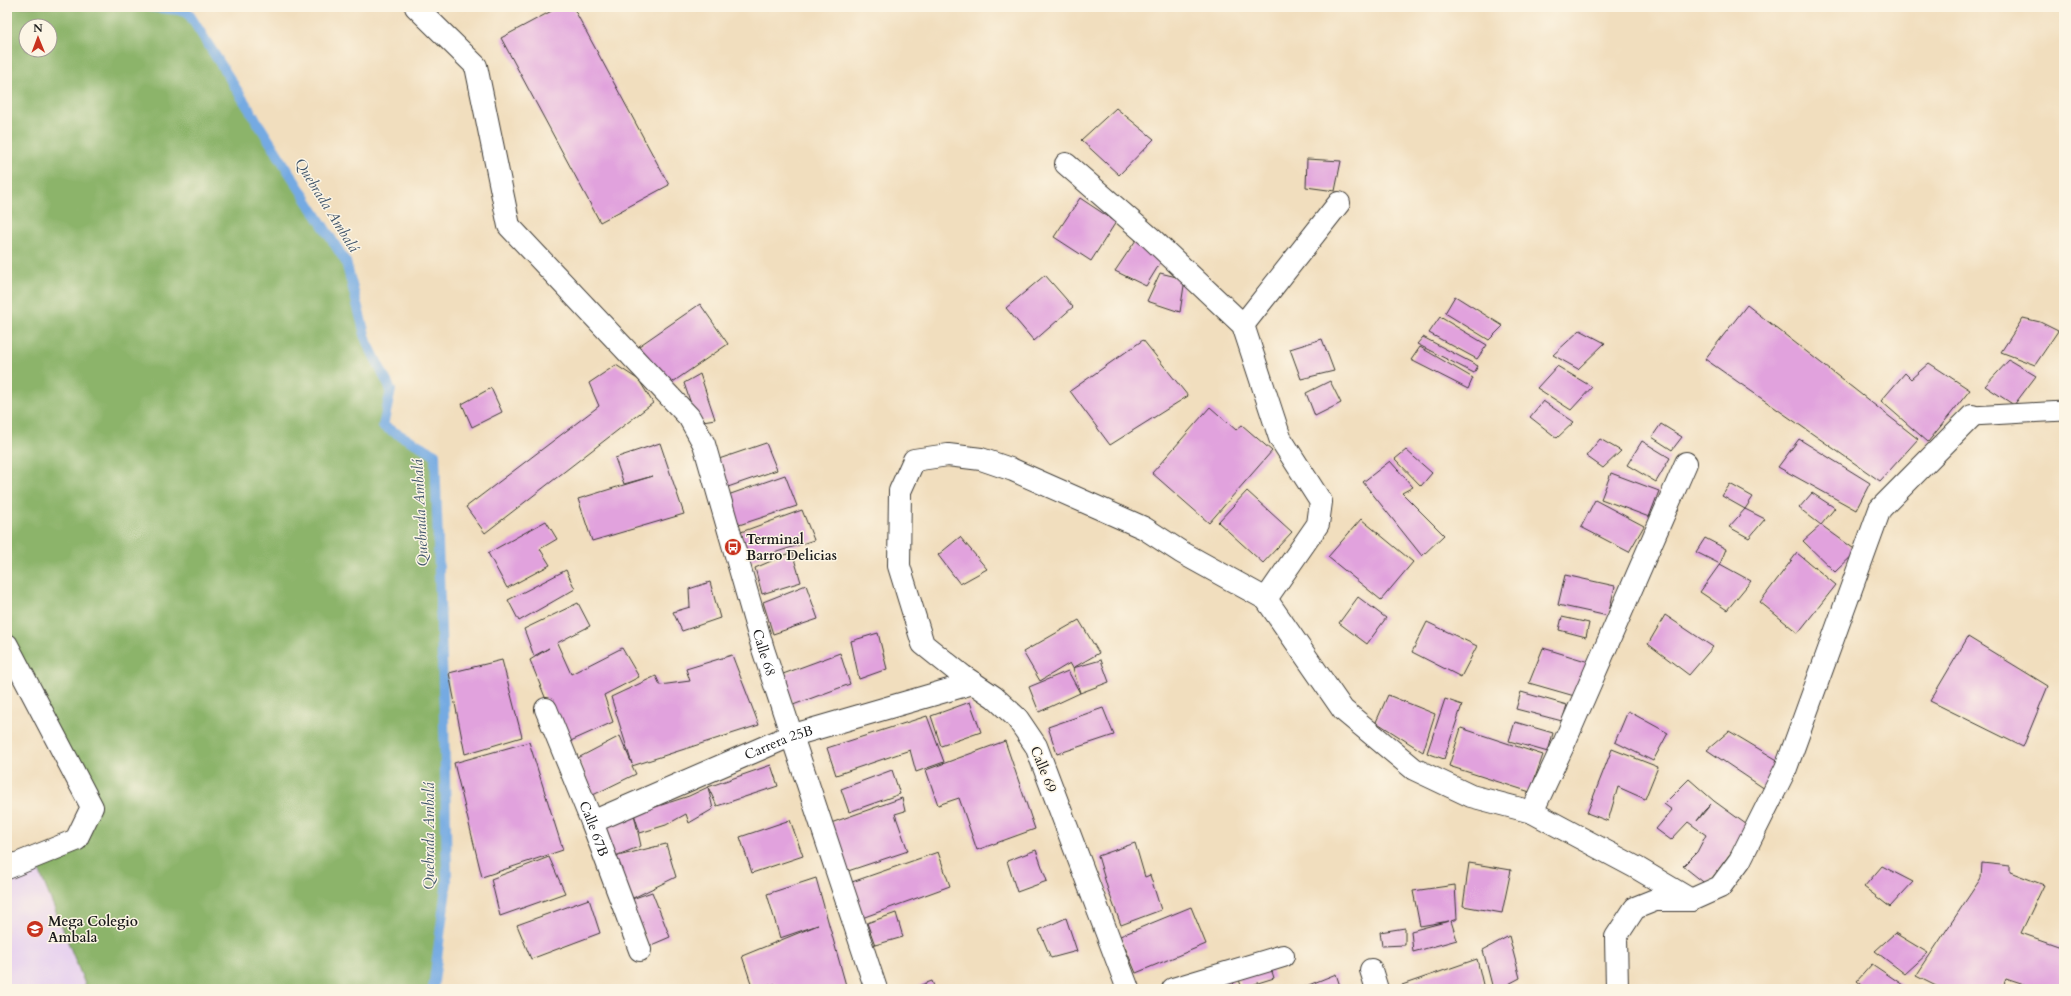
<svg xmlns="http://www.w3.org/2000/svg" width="2071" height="996" font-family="Cardo,serif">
  <rect width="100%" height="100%" fill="#fcf5e5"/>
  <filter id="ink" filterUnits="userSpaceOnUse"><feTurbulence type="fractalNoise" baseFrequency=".025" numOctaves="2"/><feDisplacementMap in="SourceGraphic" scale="8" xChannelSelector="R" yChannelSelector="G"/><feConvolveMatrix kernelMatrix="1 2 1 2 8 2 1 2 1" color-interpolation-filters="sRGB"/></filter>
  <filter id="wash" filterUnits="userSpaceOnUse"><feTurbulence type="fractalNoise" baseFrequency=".012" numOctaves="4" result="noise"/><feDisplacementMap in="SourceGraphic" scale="16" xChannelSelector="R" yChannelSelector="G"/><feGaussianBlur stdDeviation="0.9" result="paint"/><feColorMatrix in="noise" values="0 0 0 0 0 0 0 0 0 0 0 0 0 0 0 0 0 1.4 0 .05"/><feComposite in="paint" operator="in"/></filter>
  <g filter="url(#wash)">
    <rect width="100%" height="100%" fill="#f1debe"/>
    <path fill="#e7d2ef" d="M 34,858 L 87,989 L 7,989 L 7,869 Z"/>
    <path fill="#8cb46a" stroke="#546843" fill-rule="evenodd" d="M 7,7 L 151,7 L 187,11 L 346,262 L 367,342 L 391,390 L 384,426 L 435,454 L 447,873 L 432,989 L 87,989 L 34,858 L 76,840 L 92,807 L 7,645 ZM 26,26 L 50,26 L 50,50 L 26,50 Z"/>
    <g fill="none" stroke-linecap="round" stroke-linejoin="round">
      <path stroke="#75aae2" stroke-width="10" d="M 151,7 L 187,11 L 346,262 L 367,342 L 391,390 L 383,426 L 435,454 L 444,717 L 447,881 L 433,989"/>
    </g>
    <g id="blocks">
      <path fill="#e1a2dd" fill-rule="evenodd" d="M 559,7 L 573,7 L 669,185 L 600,222 L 501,38 Z
        M 1116,108 L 1154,139 L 1119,175 L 1081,140 Z
        M 1307,159 L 1341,161 L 1335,191 L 1306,187 Z
        M 1080,198 L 1116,222 L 1091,261 L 1054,237 Z
        M 1138,237 L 1162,260 L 1146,286 L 1115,271 Z
        M 1160,273 L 1185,279 L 1180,312 L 1147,301 Z
        M 1045,275 L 1073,307 L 1034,341 L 1006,308 Z
        M 1455,296 L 1503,326 L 1489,340 L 1445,313 Z
        M 700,304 L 728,344 L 667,386 L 639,346 Z
        M 1747,305 L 1918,439 L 1880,481 L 1705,359 Z
        M 1440,317 L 1487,345 L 1477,359 L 1429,333 Z
        M 2023,318 L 2040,322 L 2058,331 L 2035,365 L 2001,352 Z
        M 1580,330 L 1605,343 L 1578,369 L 1553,355 Z
        M 1423,337 L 1478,366 L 1474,373 L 1417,344 Z
        M 1322,339 L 1334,371 L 1301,379 L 1290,349 Z
        M 1143,340 L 1188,396 L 1110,445 L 1070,391 Z
        M 1420,347 L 1473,378 L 1468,389 L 1411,360 Z
        M 2009,360 L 2036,376 L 2014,405 L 1985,386 Z
        M 1929,363 L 1970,390 L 1928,442 L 1881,401 L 1905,373 L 1911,379 Z
        M 616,365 L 639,380 L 653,403 L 485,533 L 466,507 L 599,406 L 589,383 Z
        M 1557,366 L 1592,387 L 1571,410 L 1537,388 Z
        M 700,374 L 715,419 L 697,422 L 684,383 Z
        M 1330,381 L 1341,403 L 1315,416 L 1306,393 Z
        M 491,388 L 502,412 L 472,427 L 462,404 Z
        M 1543,401 L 1574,422 L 1557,438 L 1530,417 Z
        M 1210,407 L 1236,430 L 1242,425 L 1272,451 L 1209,523 L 1152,473 Z
        M 1661,424 L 1682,437 L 1672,450 L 1652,437 Z
        M 1600,439 L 1621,451 L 1603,468 L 1586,456 Z
        M 1799,439 L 1870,483 L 1856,510 L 1778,467 Z
        M 1642,441 L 1670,458 L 1656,482 L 1627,465 Z
        M 660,443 L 684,514 L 592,541 L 578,499 L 653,476 L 624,484 L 615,458 Z
        M 766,443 L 777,470 L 725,488 L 716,460 Z
        M 1406,450 L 1432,473 L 1421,486 L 1395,459 Z
        M 1390,461 L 1413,487 L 1402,493 L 1444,535 L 1422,556 L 1363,482 Z
        M 1611,473 L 1659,491 L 1649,517 L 1601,499 Z
        M 785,475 L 797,506 L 736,526 L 725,496 Z
        M 1730,484 L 1753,497 L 1745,509 L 1722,496 Z
        M 1247,491 L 1292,532 L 1263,563 L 1218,522 Z
        M 1812,493 L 1835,508 L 1821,525 L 1799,508 Z
        M 1595,500 L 1644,526 L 1629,552 L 1581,527 Z
        M 1745,509 L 1765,519 L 1749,538 L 1729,527 Z
        M 802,510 L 814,540 L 749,561 L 741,532 Z
        M 1361,519 L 1413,562 L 1381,600 L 1328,557 Z
        M 546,521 L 557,539 L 540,549 L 550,565 L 507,588 L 488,553 Z
        M 1821,525 L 1857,551 L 1835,572 L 1803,541 Z
        M 960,537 L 987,569 L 960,584 L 938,555 Z
        M 1705,538 L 1726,549 L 1720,564 L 1696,552 Z
        M 792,552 L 801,582 L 762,594 L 755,568 Z
        M 1797,553 L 1836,585 L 1798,633 L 1760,602 Z
        M 1720,564 L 1751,581 L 1727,610 L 1700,592 Z
        M 566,570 L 575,589 L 519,621 L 508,600 Z
        M 1565,575 L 1615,586 L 1608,616 L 1558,605 Z
        M 710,582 L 720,618 L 682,631 L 673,612 L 690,607 L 689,589 Z
        M 806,585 L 818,619 L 773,634 L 763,602 Z
        M 1358,597 L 1386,618 L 1367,644 L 1339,623 Z
        M 578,603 L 590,626 L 557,643 L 571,674 L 622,648 L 639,677 L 604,695 L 613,722 L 564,744 L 530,660 L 549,648 L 534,656 L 524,629 Z
        M 1665,615 L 1713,647 L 1689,675 L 1648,644 Z
        M 1562,617 L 1589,623 L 1586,637 L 1559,630 Z
        M 1079,620 L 1099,653 L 1073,668 L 1070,663 L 1040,681 L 1023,652 Z
        M 1427,622 L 1477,646 L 1461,677 L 1412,652 Z
        M 878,633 L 887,669 L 859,679 L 851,641 Z
        M 1968,637 L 2048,686 L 2023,747 L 1930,701 Z
        M 1543,648 L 1589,662 L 1578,697 L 1529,683 Z
        M 840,653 L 850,684 L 793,705 L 783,674 Z
        M 732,655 L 759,725 L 632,766 L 636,774 L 593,795 L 578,758 L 620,736 L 632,764 L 611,697 L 656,676 L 660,685 L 690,681 L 686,669 Z
        M 502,660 L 522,737 L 465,754 L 449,673 Z
        M 1101,660 L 1109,682 L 1080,693 L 1073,668 Z
        M 1068,671 L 1080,693 L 1039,712 L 1029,687 Z
        M 1521,692 L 1567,705 L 1562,721 L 1516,709 Z
        M 1388,695 L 1435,714 L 1423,752 L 1376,722 Z
        M 1445,699 L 1462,705 L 1444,759 L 1427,753 Z
        M 970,702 L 981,732 L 941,746 L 931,716 Z
        M 1103,708 L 1114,735 L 1057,754 L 1048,727 Z
        M 1628,711 L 1668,733 L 1653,761 L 1615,742 Z
        M 927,716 L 944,762 L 916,772 L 910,750 L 836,775 L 827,748 Z
        M 1515,722 L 1553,733 L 1548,752 L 1509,741 Z
        M 1461,728 L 1543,755 L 1530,792 L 1449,766 Z
        M 1729,731 L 1779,761 L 1765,789 L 1707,750 Z
        M 1005,741 L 1035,829 L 977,850 L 959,798 L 938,805 L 926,770 Z
        M 529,742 L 563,850 L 482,877 L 454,763 Z
        M 1612,749 L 1658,767 L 1645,799 L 1618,787 L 1608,821 L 1587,813 Z
        M 771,765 L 778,786 L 717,806 L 708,787 Z
        M 892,770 L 900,794 L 849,812 L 841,789 Z
        M 1689,779 L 1714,801 L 1750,827 L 1707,885 L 1683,866 L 1697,852 L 1706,835 L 1688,822 L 1671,840 L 1656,829 L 1672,810 L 1664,804 ZM 1711,804 L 1697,821 L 1704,811 Z
        M 708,787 L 713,809 L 689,823 L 686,814 L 666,825 L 640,833 L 634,814 L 689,796 Z
        M 902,798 L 905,811 L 895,814 L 908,851 L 845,872 L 828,824 Z
        M 634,814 L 641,846 L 610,858 L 666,844 L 676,877 L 629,900 L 610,858 L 597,826 Z
        M 790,820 L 803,856 L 752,873 L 740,837 Z
        M 1135,843 L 1145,877 L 1150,875 L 1161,910 L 1121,925 L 1108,890 L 1098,856 Z
        M 1036,850 L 1047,881 L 1017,892 L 1007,861 Z
        M 938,852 L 950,886 L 862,918 L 852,882 Z
        M 549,857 L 565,893 L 500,916 L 491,879 Z
        M 1469,863 L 1511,870 L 1502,913 L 1463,906 Z
        M 1982,863 L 2010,866 L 2010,872 L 2044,885 L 2021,933 L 2064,948 L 2064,989 L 2036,989 L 2006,979 L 2002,989 L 1942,989 L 1916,976 L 1981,878 Z
        M 1882,866 L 1913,882 L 1890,907 L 1864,887 Z
        M 816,878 L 847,989 L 776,989 L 775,984 L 753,989 L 742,956 L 818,925 L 780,938 L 767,894 Z
        M 1455,885 L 1457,919 L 1451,921 L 1457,940 L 1413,952 L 1411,931 L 1449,921 L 1420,926 L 1413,891 Z
        M 652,892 L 670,937 L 649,946 L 629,900 Z
        M 589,899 L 600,933 L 531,959 L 517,925 Z
        M 1191,907 L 1206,944 L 1136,973 L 1120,936 Z
        M 896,913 L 903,937 L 875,945 L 867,923 Z
        M 1066,918 L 1077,951 L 1051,958 L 1039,930 Z
        M 1405,928 L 1405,945 L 1382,946 L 1380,932 Z
        M 1895,933 L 1928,953 L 1905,974 L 1875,951 Z
        M 1509,936 L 1520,978 L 1499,989 L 1493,989 L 1483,950 Z
        M 1477,959 L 1484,989 L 1403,989 L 1402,985 Z
        M 1269,962 L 1274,978 L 1242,988 L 1238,977 Z
        M 1872,964 L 1903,985 L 1902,989 L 1867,989 L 1857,981 Z
        M 1229,974 L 1236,989 L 1199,989 Z
        M 1336,974 L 1341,989 L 1299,989 Z
        M 932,981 L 935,989 L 910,989 Z"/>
    </g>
  </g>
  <g filter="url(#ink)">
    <use href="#blocks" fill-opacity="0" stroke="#3c3934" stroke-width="1"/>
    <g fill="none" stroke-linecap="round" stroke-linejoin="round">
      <g stroke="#3c3934" stroke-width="21">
        <path id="service" d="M 1972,416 L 2064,411"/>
      </g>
      <g stroke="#3c3934" stroke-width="24">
        <g id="minor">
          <path id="s1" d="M 416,7 L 476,66 L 509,226 L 689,417 L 704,444 L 763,649 L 876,989"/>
          <path d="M 1066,164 L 1152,239 L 1243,325 L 1280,438 L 1321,502 L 1318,524 L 1266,599"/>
          <path d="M 1243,325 L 1339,203"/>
          <path d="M 7,645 L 92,807 L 76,840 L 7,868"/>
          <path id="s2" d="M 546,709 L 592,822 L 640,950"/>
          <path d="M 1532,812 L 1562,748 L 1686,463"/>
          <path id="s3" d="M 592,822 L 790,736 L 973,683"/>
          <path d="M 1371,970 L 1377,989"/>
          <path d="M 1128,989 L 1036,746 L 1017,718 L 994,697 L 963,676 L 923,644 L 899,566 L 900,491 L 914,460 L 948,455 L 981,459 L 1013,470 L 1144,528 L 1181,552 L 1266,599 L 1343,710 L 1414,769 L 1471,796 L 1532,812 L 1637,868 L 1691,900"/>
          <path d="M 1173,989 L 1283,956"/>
          <path d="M 1617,989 L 1616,937 L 1635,908 L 1655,900 L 1691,900 L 1720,887 L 1740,860 L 1786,768 L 1880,509 L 1972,416"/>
        </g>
      </g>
      <use href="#service" stroke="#fff" stroke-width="19"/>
      <use href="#minor" stroke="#fff" stroke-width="22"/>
    </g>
  </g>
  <defs>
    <g id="bus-disc" transform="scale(0.9)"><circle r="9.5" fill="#c8321e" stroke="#fcf5e5"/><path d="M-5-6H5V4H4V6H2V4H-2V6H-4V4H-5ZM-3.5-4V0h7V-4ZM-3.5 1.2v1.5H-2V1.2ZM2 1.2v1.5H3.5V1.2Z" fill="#fff"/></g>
    <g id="school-disc" transform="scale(0.9)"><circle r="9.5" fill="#c8321e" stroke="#fcf5e5"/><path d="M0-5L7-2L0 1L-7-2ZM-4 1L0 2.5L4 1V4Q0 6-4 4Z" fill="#fff"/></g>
  </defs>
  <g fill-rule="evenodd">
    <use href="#bus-disc" x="733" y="547"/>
    <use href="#school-disc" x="35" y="929"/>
  </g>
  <g text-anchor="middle" stroke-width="3" stroke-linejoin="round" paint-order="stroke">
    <g font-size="14" font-weight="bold" fill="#1c1c1c" stroke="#fcf5e5" text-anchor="start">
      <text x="746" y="544">Terminal<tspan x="746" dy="16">Barro Delicias</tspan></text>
      <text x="48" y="926">Mega Colegio<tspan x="48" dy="16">Ambala</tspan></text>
    </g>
    <g font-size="14" fill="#1c1c1c" stroke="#fcf5e5">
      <text dy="5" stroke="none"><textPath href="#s1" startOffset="758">Calle 68</textPath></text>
      <text dy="5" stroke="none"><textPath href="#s3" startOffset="203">Carrera 25B</textPath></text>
      <text transform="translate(1044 769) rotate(68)" y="5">Calle 69</text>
      <text dy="5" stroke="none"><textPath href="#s2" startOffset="129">Calle 67B</textPath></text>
    </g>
    <g font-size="15" font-style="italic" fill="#40556b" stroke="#fcf5e5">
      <text transform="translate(327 205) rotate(58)" y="5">Quebrada Ambalá</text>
      <text transform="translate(420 513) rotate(-93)" y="5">Quebrada Ambalá</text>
      <text transform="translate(429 836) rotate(-90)" y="5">Quebrada Ambalá</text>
    </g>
  </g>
  <rect width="2071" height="996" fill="none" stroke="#fcf5e5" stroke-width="24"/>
  <g transform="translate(38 38) rotate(359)"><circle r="19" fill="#fcf5e5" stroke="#a29e95"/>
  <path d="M0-3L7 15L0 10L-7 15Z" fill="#c8321e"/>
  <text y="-6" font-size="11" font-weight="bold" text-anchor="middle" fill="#1c1c1c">N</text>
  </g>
</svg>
